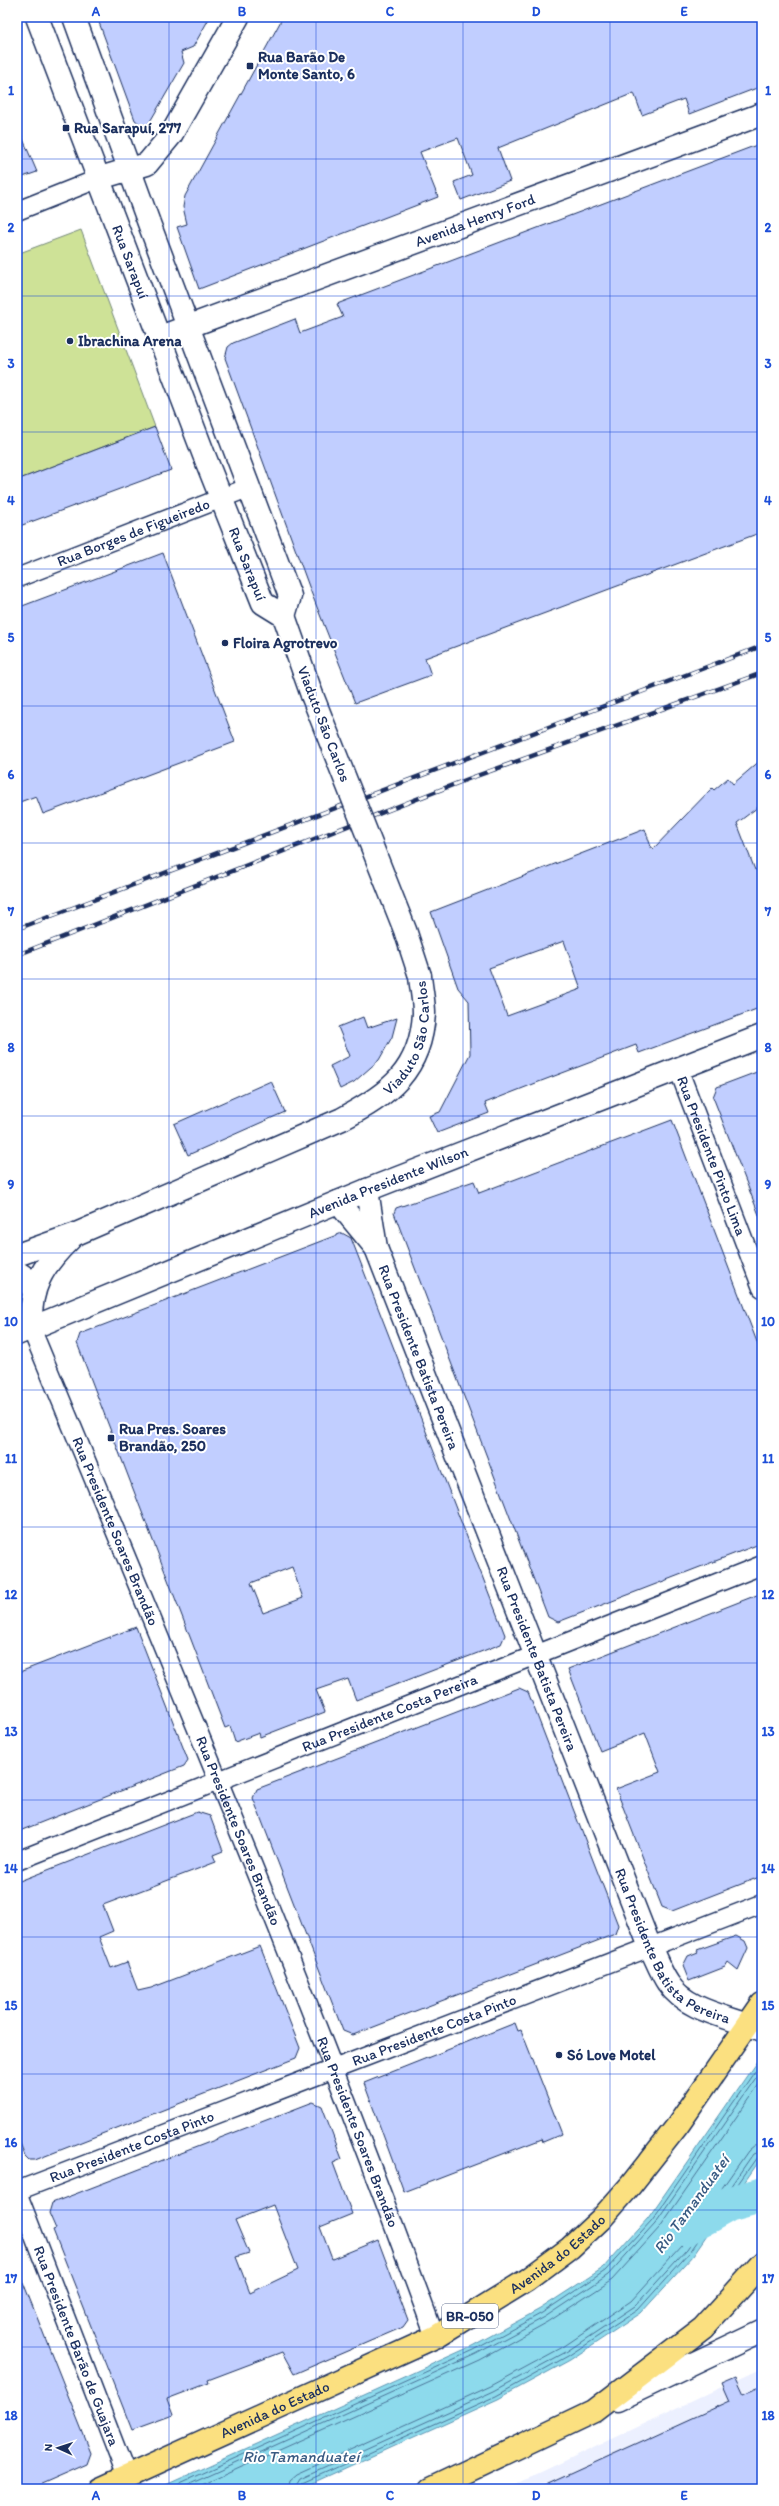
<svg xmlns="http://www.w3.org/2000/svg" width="779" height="2506" font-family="Itim,sans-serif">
  <rect width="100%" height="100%" fill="#fff"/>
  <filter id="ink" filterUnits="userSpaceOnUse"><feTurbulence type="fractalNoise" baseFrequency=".025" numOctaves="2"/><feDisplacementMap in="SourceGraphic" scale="8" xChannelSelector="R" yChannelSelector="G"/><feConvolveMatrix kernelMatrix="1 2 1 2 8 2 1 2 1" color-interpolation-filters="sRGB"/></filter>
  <g filter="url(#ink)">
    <path fill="#ecf0ff" d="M 762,2368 L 762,2489 L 505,2489 Z"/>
    <path fill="#cee297" stroke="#74887a" d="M 81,230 L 155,427 L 17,480 L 17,254 Z"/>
    <path fill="#8ddaec" stroke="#5f96b3" d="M 762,2054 L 762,2157 L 694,2255 L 641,2313 L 570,2360 L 498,2399 L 299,2489 L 157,2489 L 472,2346 L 540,2309 L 603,2268 L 648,2218 Z"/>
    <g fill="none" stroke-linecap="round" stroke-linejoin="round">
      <path stroke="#497397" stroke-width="1" d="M 167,2489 L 474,2350 L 542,2313 L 605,2271 L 652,2220 L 762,2061
        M 179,2489 L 476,2354 L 545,2317 L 608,2275 L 655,2223 L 762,2069
        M 193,2489 L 479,2360 L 548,2322 L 612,2280 L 660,2227 L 762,2080
        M 288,2489 L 290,2480 L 297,2474 L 491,2386 L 563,2347 L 631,2301 L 682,2245 L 748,2151 L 754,2146 L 762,2145
        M 294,2489 L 300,2479 L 494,2391 L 566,2352 L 635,2306 L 687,2249 L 753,2154 L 762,2151
        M 299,2489 L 302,2483 L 496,2396 L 568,2356 L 638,2310 L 690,2252 L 757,2157 L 762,2156"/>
      <path stroke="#8ddaec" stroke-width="35" d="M 686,2228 L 729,2204 L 762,2195"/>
    </g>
    <path fill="#c1ceff" stroke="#1b2f5e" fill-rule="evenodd" d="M 97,17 L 210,17 L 193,47 L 181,52 L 184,63 L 148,125 L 141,125 L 135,120 Z
      M 283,17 L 762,17 L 762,86 L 689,114 L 684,99 L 642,115 L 634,93 L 498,148 L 510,181 L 461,200 L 454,182 L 472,175 L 458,138 L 420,152 L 438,197 L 199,289 L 177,227 L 187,224 L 183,207 L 185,196 Z
      M 17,125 L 37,172 L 17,179 Z
      M 762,143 L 762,532 L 425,658 L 431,675 L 355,703 L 311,592 L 225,358 L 228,347 L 233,343 L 295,319 L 300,333 L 343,317 L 337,304 Z
      M 155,427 L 171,470 L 17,527 L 17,480 Z
      M 163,553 L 235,742 L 43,814 L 36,796 L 17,803 L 17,608 Z
      M 762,759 L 762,804 L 737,823 L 755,870 L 762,867 L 762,1007 L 639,1053 L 636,1045 L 536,1083 L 485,1103 L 489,1113 L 437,1133 L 429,1116 L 440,1112 L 470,1054 L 469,1001 L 458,988 L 431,912 L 645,829 L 652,850 L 712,788 L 714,790 L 728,778 L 733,784 ZM 564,941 L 581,989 L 507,1016 L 489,968 Z
      M 363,1017 L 367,1028 L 397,1018 L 392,1037 L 379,1060 L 354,1082 L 340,1089 L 330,1066 L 350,1056 L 338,1027 Z
      M 762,1070 L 762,1220 L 761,1220 L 713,1097 L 717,1087 Z
      M 271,1081 L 285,1112 L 188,1155 L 174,1124 Z
      M 672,1120 L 762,1355 L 762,1543 L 558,1622 L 548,1617 L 394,1213 L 396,1208 L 474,1181 L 479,1193 Z
      M 342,1233 L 351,1238 L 505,1635 L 501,1644 L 356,1700 L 348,1679 L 316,1690 L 325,1712 L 260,1737 L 259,1733 L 235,1742 L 230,1726 L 225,1728 L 77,1343 L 80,1334 ZM 292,1567 L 303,1598 L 263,1613 L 251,1583 Z
      M 762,1593 L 762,1876 L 672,1911 L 662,1907 L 616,1789 L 660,1772 L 645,1733 L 600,1751 L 568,1669 Z
      M 136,1627 L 188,1760 L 184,1766 L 17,1832 L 17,1673 Z
      M 519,1688 L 528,1692 L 618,1925 L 615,1934 L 353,2035 L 343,2031 L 253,1798 L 257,1789 Z
      M 197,1812 L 210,1816 L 223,1851 L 213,1855 L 216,1862 L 103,1905 L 113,1931 L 99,1937 L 111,1968 L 127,1962 L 138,1991 L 151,1988 L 260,1946 L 300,2048 L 296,2058 L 35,2160 L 29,2160 L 25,2156 L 17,2135 L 17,1882 Z
      M 736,1936 L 745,1941 L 748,1948 L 738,1970 L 728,1962 L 725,1967 L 689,1981 L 683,1966 L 688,1956 L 698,1952 L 697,1950 Z
      M 515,2023 L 518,2031 L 521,2030 L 562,2134 L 543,2142 L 542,2139 L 404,2192 L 364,2083 Z
      M 313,2102 L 322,2106 L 342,2159 L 333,2163 L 352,2214 L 320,2227 L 332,2259 L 378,2240 L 408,2320 L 403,2327 L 294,2374 L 282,2352 L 208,2380 L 209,2383 L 167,2399 L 173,2415 L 132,2430 L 53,2230 L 56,2229 L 49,2213 L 52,2203 ZM 273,2205 L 298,2270 L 250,2293 L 236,2257 L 249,2253 L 235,2220 Z
      M 17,2267 L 91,2453 L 87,2464 L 30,2489 L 17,2489 Z
      M 736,2377 L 744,2394 L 762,2386 L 762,2484 L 750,2489 L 537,2489 L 730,2401 L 722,2383 Z"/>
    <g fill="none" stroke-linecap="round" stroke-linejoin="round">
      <g stroke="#1b2f5e" stroke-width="21">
        <g id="minor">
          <path d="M 17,211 L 100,178"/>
          <path id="s1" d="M 17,578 L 250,487"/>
          <path id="s2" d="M 678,1068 L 762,1288"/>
          <path id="s3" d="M 31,1328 C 170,1663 311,1997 435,2337"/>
          <path id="s4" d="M 17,1861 L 762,1565"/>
          <path id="s5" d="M 17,2191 L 762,1904"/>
          <path id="s6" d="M 17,2192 L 127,2477"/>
        </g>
      </g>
      <g stroke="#1b2f5e" stroke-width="25">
        <g id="tertiary">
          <path d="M 100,178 L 147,164 L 171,135 L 238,17"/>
          <path id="s7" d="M 160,337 L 762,114"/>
        </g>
      </g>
      <g stroke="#1b2f5e" stroke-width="25">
        <g id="secondary">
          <path id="s8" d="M 37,17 L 204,455 L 263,603 L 284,616"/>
          <path d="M 74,17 L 150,226 L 290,596 L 284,616"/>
          <path d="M 284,616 L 312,695"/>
          <path id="s9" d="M 367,1190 L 376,1248 L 650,1947 C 656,1959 661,1973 668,1983 C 687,2012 732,2017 762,2030"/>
          <path d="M 338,1202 L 376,1248"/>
          <path id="s10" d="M 17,1255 L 76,1234 L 342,1119 C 389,1094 421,1071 424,1013 C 424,1001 421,988 420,976"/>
          <path d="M 17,1272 L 26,1278 L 34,1292"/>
          <path d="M 31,1328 C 29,1288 42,1266 70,1239"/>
          <path id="s11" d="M 17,1334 L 367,1190 L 762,1036"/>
          <path d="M 617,2400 L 762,2331"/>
        </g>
      </g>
      <g stroke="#1b2f5e" stroke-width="25">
        <g id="trunk">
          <path id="s12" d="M 100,2489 L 435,2337 L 527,2280 L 570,2248 L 601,2219 L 630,2186 L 678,2125 L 762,2004"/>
          <path d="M 430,2489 L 594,2411 L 703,2328 L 762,2263"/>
        </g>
      </g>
      <use href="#minor" stroke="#fff" stroke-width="18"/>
      <use href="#tertiary" stroke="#fff" stroke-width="22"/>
      <use href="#secondary" stroke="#fff" stroke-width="22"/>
      <use href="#trunk" stroke="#fbe080" stroke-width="22"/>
      <g stroke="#1b2f5e" stroke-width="4.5">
        <path id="rail" d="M 17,929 L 762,646
          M 17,955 L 468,779 L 762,673"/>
      </g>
      <use href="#rail" stroke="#fff" stroke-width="3" stroke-dasharray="9" stroke-linecap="butt"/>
      <g stroke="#1b2f5e" stroke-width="25" stroke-linecap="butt">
        <path id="secondary-bridge" d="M 312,695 L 405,930 L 420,976"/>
      </g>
      <use href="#secondary-bridge" stroke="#fff" stroke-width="22"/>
    </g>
  </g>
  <path fill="none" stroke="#1d4ed8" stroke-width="1" stroke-opacity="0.55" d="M 169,17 L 169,2489M 316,17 L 316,2489M 463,17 L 463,2489M 610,17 L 610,2489M 17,159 L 762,159M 17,296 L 762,296M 17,432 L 762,432M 17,569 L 762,569M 17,706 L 762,706M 17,843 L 762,843M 17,979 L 762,979M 17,1116 L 762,1116M 17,1253 L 762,1253M 17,1390 L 762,1390M 17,1527 L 762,1527M 17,1663 L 762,1663M 17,1800 L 762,1800M 17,1937 L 762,1937M 17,2074 L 762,2074M 17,2210 L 762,2210M 17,2347 L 762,2347"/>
  <g fill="#1b2f5e" stroke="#fff" stroke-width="1.5">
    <rect x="246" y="62" width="8" height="8" rx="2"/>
    <rect x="62" y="124" width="8" height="8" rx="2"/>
    <circle cx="70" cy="341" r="4"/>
    <circle cx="225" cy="643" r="4"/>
    <rect x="107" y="1434" width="8" height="8" rx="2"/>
    <circle cx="559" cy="2055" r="4"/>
  </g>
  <g text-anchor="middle" stroke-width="4" stroke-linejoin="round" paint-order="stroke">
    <rect fill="#fff" stroke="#5f6d8e" stroke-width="1" x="442" y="2304" width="56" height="24" rx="3"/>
    <g font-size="14" font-weight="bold" fill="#1b2f5e">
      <text x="470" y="2321">BR-050</text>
    </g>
    <g font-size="15" font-weight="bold" fill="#1b2f5e" stroke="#fff" text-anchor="start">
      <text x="258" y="62">Rua Barão De<tspan x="258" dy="17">Monte Santo, 6</tspan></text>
      <text x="74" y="133">Rua Sarapuí, 277</text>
      <text x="78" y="346">Ibrachina Arena</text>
      <text x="233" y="648">Floira Agrotrevo</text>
      <text x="119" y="1434">Rua Pres. Soares<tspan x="119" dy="17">Brandão, 250</tspan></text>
      <text x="567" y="2060">Só Love Motel</text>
    </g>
    <g font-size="15" fill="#1b2f5e" stroke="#fff">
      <text dy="5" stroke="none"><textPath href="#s7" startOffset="336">Avenida Henry Ford</textPath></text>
      <text dy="5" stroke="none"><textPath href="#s8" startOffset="262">Rua Sarapuí</textPath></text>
      <text dy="5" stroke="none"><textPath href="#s1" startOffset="125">Rua Borges de Figueiredo</textPath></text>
      <text dy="5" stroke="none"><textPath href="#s8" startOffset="586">Rua Sarapuí</textPath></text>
      <text transform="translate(324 724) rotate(69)" y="5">Viaduto São Carlos</text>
      <text dy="5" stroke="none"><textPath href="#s10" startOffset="465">Viaduto São Carlos</textPath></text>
      <text dy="5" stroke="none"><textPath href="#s2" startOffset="94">Rua Presidente Pinto Lima</textPath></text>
      <text dy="5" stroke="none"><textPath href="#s11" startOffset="401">Avenida Presidente Wilson</textPath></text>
      <text dy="5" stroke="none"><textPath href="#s9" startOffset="176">Rua Presidente Batista Pereira</textPath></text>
      <text dy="5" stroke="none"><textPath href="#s3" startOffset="220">Rua Presidente Soares Brandão</textPath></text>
      <text dy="5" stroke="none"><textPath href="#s9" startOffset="500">Rua Presidente Batista Pereira</textPath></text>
      <text dy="5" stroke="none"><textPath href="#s4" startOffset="401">Rua Presidente Costa Pereira</textPath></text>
      <text dy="5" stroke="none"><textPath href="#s3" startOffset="544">Rua Presidente Soares Brandão</textPath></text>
      <text dy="5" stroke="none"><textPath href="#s9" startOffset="824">Rua Presidente Batista Pereira</textPath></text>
      <text dy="5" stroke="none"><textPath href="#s5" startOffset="447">Rua Presidente Costa Pinto</textPath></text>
      <text dy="5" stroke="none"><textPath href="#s3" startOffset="868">Rua Presidente Soares Brandão</textPath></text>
      <text dy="5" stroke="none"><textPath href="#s5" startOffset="123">Rua Presidente Costa Pinto</textPath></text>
      <text dy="5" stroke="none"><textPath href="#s12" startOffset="516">Avenida do Estado</textPath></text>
      <text dy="5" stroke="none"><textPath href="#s6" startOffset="165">Rua Presidente Barão de Guajara</textPath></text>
      <text dy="5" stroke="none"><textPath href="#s12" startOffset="192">Avenida do Estado</textPath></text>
    </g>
    <g font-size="16" font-style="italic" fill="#385a82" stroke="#fff">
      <text transform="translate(691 2204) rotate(-54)" y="6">Rio Tamanduateí</text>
      <text x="301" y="2462">Rio Tamanduateí</text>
    </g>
  </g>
  <rect width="779" height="2506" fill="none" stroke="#fff" stroke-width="44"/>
  <g transform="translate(58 2448) rotate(273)" stroke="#ffffff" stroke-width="3" paint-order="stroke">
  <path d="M0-3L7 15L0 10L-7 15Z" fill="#1b2f5e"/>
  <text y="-6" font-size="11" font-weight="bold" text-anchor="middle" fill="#1b2f5e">N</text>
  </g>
  <rect x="22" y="22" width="735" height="2462" fill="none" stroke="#1d4ed8" stroke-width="1.5"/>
  <g font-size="13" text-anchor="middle" font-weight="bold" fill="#1d4ed8">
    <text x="96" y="16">A</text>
    <text x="242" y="16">B</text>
    <text x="390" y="16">C</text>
    <text x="536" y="16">D</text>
    <text x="684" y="16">E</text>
    <text x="11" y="95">1</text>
    <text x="768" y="95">1</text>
    <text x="11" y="232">2</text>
    <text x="768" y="232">2</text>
    <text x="11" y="368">3</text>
    <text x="768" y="368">3</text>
    <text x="11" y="505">4</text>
    <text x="768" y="505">4</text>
    <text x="11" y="642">5</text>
    <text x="768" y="642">5</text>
    <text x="11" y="779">6</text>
    <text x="768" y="779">6</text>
    <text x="11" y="916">7</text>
    <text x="768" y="916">7</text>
    <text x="11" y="1052">8</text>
    <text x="768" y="1052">8</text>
    <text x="11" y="1189">9</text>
    <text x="768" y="1189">9</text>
    <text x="11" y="1326">10</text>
    <text x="768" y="1326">10</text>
    <text x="11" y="1463">11</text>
    <text x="768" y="1463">11</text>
    <text x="11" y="1599">12</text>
    <text x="768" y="1599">12</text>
    <text x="11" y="1736">13</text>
    <text x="768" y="1736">13</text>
    <text x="11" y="1873">14</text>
    <text x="768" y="1873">14</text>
    <text x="11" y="2010">15</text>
    <text x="768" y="2010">15</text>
    <text x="11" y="2147">16</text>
    <text x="768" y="2147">16</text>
    <text x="11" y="2283">17</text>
    <text x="768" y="2283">17</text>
    <text x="11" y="2420">18</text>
    <text x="768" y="2420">18</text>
    <text x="96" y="2500">A</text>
    <text x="242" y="2500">B</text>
    <text x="390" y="2500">C</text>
    <text x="536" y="2500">D</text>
    <text x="684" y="2500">E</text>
  </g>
</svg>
